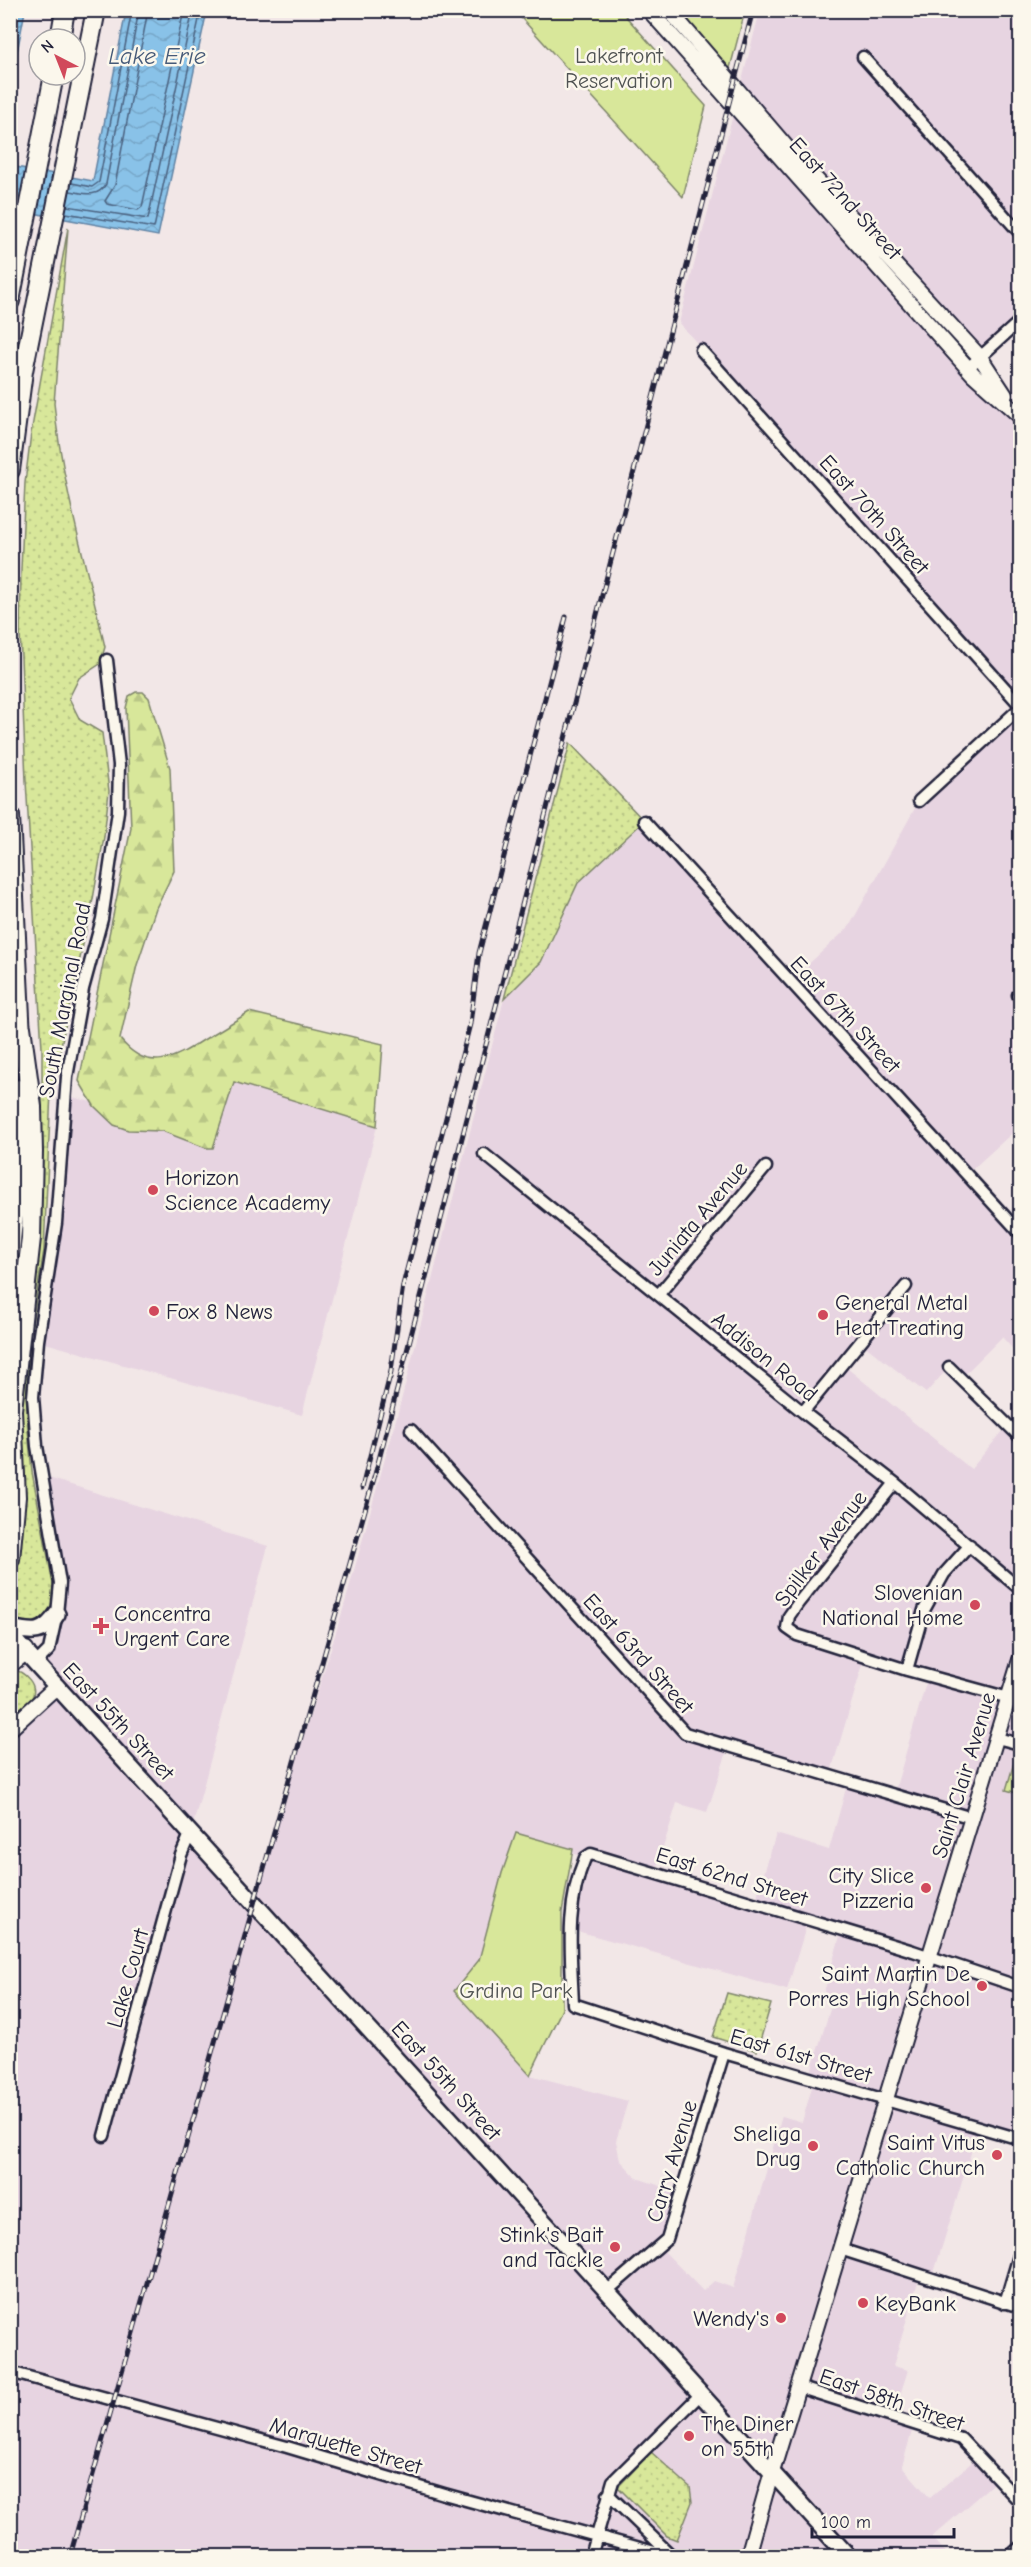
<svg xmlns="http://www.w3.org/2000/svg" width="1031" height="2567" font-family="'Comic Neue',sans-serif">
  <defs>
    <pattern id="grass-dots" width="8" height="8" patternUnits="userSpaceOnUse" patternTransform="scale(1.5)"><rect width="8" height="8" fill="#d8e79a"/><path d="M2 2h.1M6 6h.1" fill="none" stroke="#b9c686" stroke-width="1.8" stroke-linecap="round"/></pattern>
    <pattern id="forest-firs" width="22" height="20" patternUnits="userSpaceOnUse" patternTransform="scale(1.5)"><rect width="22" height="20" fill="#d8e79a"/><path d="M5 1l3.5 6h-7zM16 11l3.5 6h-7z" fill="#b9c686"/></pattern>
    <pattern id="water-waves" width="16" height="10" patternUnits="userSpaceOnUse" patternTransform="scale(1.5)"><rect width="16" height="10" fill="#89c2e8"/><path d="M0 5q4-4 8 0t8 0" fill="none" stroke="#76a6c8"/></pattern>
  </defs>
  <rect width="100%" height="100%" fill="#f2e7e7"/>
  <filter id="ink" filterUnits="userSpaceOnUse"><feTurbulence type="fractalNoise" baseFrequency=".0167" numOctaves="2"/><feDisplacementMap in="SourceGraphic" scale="12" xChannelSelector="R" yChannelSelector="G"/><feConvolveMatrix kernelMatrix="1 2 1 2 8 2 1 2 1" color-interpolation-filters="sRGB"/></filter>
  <g filter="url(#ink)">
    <path fill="#e7d4e1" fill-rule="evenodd" d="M 760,11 L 1020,11 L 1020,321 L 968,368 L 1020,416 L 1020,705 L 679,323 Z
      M 1020,708 L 1020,1126 L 967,1174 L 1020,1228 L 1020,1357 L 1002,1337 L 961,1378 L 949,1367 L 926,1393 L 860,1342 L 842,1364 L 971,1469 L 1020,1411 L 1020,2139 L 979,2127 L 932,2279 L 920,2275 L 893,2366 L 908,2370 L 893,2417 L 914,2424 L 902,2466 L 930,2498 L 978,2457 L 998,2479 L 932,2537 L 949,2556 L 11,2556 L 10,1729 L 57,1686 L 36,1663 L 49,1650 L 59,1597 L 42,1476 L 268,1546 L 191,1832 L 253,1900 L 345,1603 L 401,1401 L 504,999 L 541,962 L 578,883 L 644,822 L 790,981 L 849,927 L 919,801 ZM 865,1657 L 928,1676 L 894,1794 L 848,1781 L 829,1850 L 776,1834 L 755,1903 L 655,1873 L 677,1803 L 707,1812 L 729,1746 L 830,1775 ZM 517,1833 L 585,1858 L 570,1929 L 787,1990 L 808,1920 L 842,1929 L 822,1999 L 832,2003 L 809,2078 L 814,2080 L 802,2122 L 782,2116 L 733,2288 L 714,2281 L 703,2291 L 659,2246 L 682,2193 L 637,2178 L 620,2160 L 616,2141 L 628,2101 L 530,2075 L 454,1992 L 479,1960 L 502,1873 Z
      M 234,1082 L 377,1126 L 302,1415 L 38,1341 L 65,1095 L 217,1136 Z"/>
    <path fill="url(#grass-dots)" stroke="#7d846a" stroke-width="1.5" d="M 68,228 L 54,403 C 62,486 87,567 105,647 L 100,664 L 79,678 L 69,698 L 80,720 L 102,733 L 109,791 L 104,837 L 93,899 L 51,1091 L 44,1250 L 30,1337 L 27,1392 L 27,1419 L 32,1472 L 54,1589 C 52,1605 50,1614 40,1626 L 24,1627 L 11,1613 L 11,1590 L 18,1552 L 19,1435 L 42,1141 L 42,1048 L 26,781 L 20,633 L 21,568 L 25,483 L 31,433 Z
      M 570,743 L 644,821 L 578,883 L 541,962 L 504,999 Z
      M 11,1669 C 24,1671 40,1685 31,1700 C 27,1708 17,1715 11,1721 Z
      M 1016,1756 L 1020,1757 L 1020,1794 L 1006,1790 Z
      M 727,1993 L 771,2004 L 757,2051 L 713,2037 Z
      M 651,2452 L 690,2487 L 692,2502 L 677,2540 L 667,2536 L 618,2487 Z"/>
    <path fill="url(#forest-firs)" stroke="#7d846a" stroke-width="1.5" d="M 136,692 L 143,692 L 149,698 L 170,768 L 174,871 L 156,908 L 137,965 L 120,1039 C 148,1074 174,1059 205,1039 C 220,1030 235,1021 249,1012 L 383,1044 L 377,1126 L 234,1082 L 213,1148 L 206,1148 L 162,1131 L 128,1130 L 114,1125 L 94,1106 L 79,1081 L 131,828 L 126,708 L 129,696 Z"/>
    <path fill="#d8e79a" stroke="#7d846a" stroke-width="1.5" d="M 515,11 L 621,11 L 706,106 L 683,197 Z
      M 674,11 L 745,11 L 729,72 Z
      M 516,1833 L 573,1849 L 562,1912 L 562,2009 L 530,2075 L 454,1991 L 479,1960 L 502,1873 Z"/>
    <path fill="url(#water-waves)" stroke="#6082a3" stroke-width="1.5" d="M 11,10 L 25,11 L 11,83 L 10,11 Z
      M 126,11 L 207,11 L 158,236 L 11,209 L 10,166 L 93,181 Z"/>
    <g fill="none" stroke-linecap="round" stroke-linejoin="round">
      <path stroke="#4b6280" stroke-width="1.5" d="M 148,10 L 115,185 L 105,201 L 107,204 L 138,210 L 142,207 L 184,10
        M 72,183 L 92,187 L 99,182 L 132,10
        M 70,191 C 84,193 97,199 106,184 L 139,10
        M 67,206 L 148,219 L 193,10
        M 66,213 L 154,228 L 201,10"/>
      <g stroke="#22223b" stroke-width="15">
        <path id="street" d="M 863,57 L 1020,233
          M 701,350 L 1020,705
          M 968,368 L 1020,321
          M 919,801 L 1020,708
          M 644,821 L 1020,1233
          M 1018,995 L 1020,998
          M 484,1154 L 803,1412 L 895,1483 L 1020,1589
          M 659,1294 L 766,1167
          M 949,1367 L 1020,1437
          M 803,1412 L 906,1286
          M 411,1430 L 685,1733 L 972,1818
          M 895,1483 L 799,1602 L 789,1616 L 787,1628 L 797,1635 L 907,1670 L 1009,1698
          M 36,1663 L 49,1650 L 57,1614 L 60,1583 L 37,1446 L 33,1397 L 38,1341 L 56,1223 L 67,1077 L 83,989 L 102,919 L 118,811 L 119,765 L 107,660
          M 907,1670 L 924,1610 L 944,1574 L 970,1545
          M 997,1738 L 1020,1744
          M 1020,1987 L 913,1951 L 591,1854 L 585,1858 C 565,1905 571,1954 573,2004 L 724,2053 L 1020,2139
          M 104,2136 L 181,1855 L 191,1832
          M 840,2249 L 1020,2307
          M 607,2291 L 667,2239 L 724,2053
          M 1005,2303 L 1020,2252
          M 10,2372 L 287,2447 L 444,2494 L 669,2556
          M 798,2387 L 961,2439 L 1020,2502
          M 608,2494 L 672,2556
          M 591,2556 L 613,2481 L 701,2394
          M 1010,2556 L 1020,2547"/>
      </g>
      <g stroke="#22223b" stroke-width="18">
        <path id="secondary" d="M 649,10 L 973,374 L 1020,416
          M 669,10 L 790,151 L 980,357 L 1005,395
          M 10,1729 L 57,1686
          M 748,2556 L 765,2495 L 1020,1660"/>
      </g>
      <g stroke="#22223b" stroke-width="20">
        <path id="primary" d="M 10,1628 C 34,1633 43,1635 57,1614
          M 10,1635 L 848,2556"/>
      </g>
      <g stroke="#22223b" stroke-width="22">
        <path id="highway" d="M 60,39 L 65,10
          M 10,301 L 54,75
          M 10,470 L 23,371 L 96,10
          M 10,816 L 21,1037
          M 10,1251 L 17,1181 L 20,1089
          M 10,1559 L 16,1497 L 12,1410 L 31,1238 L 33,1152 L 32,1107 L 21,1027
          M 10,1663 L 25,1651"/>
      </g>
      <use href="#street" stroke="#fbf7ec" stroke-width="10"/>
      <use href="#secondary" stroke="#fbf7ec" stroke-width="14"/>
      <use href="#primary" stroke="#fbf7ec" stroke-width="15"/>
      <use href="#highway" stroke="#fbf7ec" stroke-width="18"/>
      <g stroke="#22223b" stroke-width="5">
        <path id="rail" d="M 390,1378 L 403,1285 L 470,1024 L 479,953 L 566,617
          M 362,1488 L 391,1371
          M 70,2556 L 376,1471 L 753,10"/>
      </g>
      <use href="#rail" stroke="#fbf7ec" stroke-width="3" stroke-dasharray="9" stroke-linecap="butt"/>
    </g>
  </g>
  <g fill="#d1495b" stroke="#fbf7ec" stroke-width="2">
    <circle cx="153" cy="1190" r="6"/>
    <circle cx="154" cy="1311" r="6"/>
    <circle cx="823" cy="1315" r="6"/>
    <circle cx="975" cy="1605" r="6"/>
    <path d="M98 1617h6v6h6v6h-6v6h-6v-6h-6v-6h6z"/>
    <circle cx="926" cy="1888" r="6"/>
    <circle cx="982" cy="1986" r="6"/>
    <circle cx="813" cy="2146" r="6"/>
    <circle cx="997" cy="2155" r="6"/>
    <circle cx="615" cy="2247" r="6"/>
    <circle cx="863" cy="2303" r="6"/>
    <circle cx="781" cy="2318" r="6"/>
    <circle cx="689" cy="2436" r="6"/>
  </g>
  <g text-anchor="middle" stroke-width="5" stroke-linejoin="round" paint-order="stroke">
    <g font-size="22" fill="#505353" stroke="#fbf7ec">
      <text x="619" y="63">Lakefront<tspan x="619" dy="25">Reservation</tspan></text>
      <text x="516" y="1998">Grdina Park</text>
    </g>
    <g font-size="22" fill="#22223b" stroke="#fbf7ec">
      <text transform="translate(846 198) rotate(48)" y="8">East 72nd Street</text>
      <text transform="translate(875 514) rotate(48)" y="8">East 70th Street</text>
      <text transform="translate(64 1000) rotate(-79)" y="8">South Marginal Road</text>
      <text transform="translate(846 1014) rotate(47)" y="8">East 67th Street</text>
      <text transform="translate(697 1218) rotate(-50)" y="8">Juniata Avenue</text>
      <text transform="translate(765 1356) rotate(39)" y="8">Addison Road</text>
      <text transform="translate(820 1548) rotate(-53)" y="8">Spilker Avenue</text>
      <text transform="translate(639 1653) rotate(48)" y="8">East 63rd Street</text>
      <text transform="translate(119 1721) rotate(47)" y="8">East 55th Street</text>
      <text transform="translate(963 1775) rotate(-73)" y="8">Saint Clair Avenue</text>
      <text transform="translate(732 1876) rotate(17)" y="8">East 62nd Street</text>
      <text transform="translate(127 1978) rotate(-74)" y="8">Lake Court</text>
      <text transform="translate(801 2055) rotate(16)" y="8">East 61st Street</text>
      <text transform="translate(447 2080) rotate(48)" y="8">East 55th Street</text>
      <text transform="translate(671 2161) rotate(-73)" y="8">Carry Avenue</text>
      <text transform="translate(892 2399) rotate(19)" y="8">East 58th Street</text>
      <text transform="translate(346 2445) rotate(16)" y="8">Marquette Street</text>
    </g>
    <g font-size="22" fill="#22223b" stroke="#fbf7ec" text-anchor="end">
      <text x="165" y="1185" text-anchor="start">Horizon<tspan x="165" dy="25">Science Academy</tspan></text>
      <text x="835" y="1310" text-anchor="start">General Metal<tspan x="835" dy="25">Heat Treating</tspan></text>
      <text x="166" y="1319" text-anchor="start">Fox 8 News</text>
      <text x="963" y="1600">Slovenian<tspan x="963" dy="25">National Home</tspan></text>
      <text x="114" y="1621" text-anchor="start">Concentra<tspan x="114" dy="25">Urgent Care</tspan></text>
      <text x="914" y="1883">City Slice<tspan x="914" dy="25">Pizzeria</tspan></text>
      <text x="970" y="1981">Saint Martin De<tspan x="970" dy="25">Porres High School</tspan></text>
      <text x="801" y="2141">Sheliga<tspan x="801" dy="25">Drug</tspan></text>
      <text x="985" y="2150">Saint Vitus<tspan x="985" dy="25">Catholic Church</tspan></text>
      <text x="603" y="2242">Stink's Bait<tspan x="603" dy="25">and Tackle</tspan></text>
      <text x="875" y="2311" text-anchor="start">KeyBank</text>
      <text x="769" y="2326">Wendy's</text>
      <text x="701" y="2431" text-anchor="start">The Diner<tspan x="701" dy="25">on 55th</tspan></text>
    </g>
    <g font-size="24" font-style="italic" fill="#465a78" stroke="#fbf7ec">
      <text x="157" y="64">Lake Erie</text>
    </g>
  </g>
  <rect width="1031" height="2567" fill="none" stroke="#fbf7ec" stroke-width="36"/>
  <rect x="18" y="18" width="995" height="2531" fill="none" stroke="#22223b" stroke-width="2" filter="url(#ink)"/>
  <g transform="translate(57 57) rotate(318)"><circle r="28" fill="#fbf7ec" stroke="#a4a2a5" stroke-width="1.5"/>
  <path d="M0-4.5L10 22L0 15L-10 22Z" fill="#d1495b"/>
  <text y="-9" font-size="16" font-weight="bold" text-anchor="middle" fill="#22223b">N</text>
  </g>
  <path d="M812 2528v9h142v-9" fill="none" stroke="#22223b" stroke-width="3"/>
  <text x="821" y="2528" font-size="18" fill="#22223b" stroke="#fbf7ec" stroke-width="4.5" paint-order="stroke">100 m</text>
</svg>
